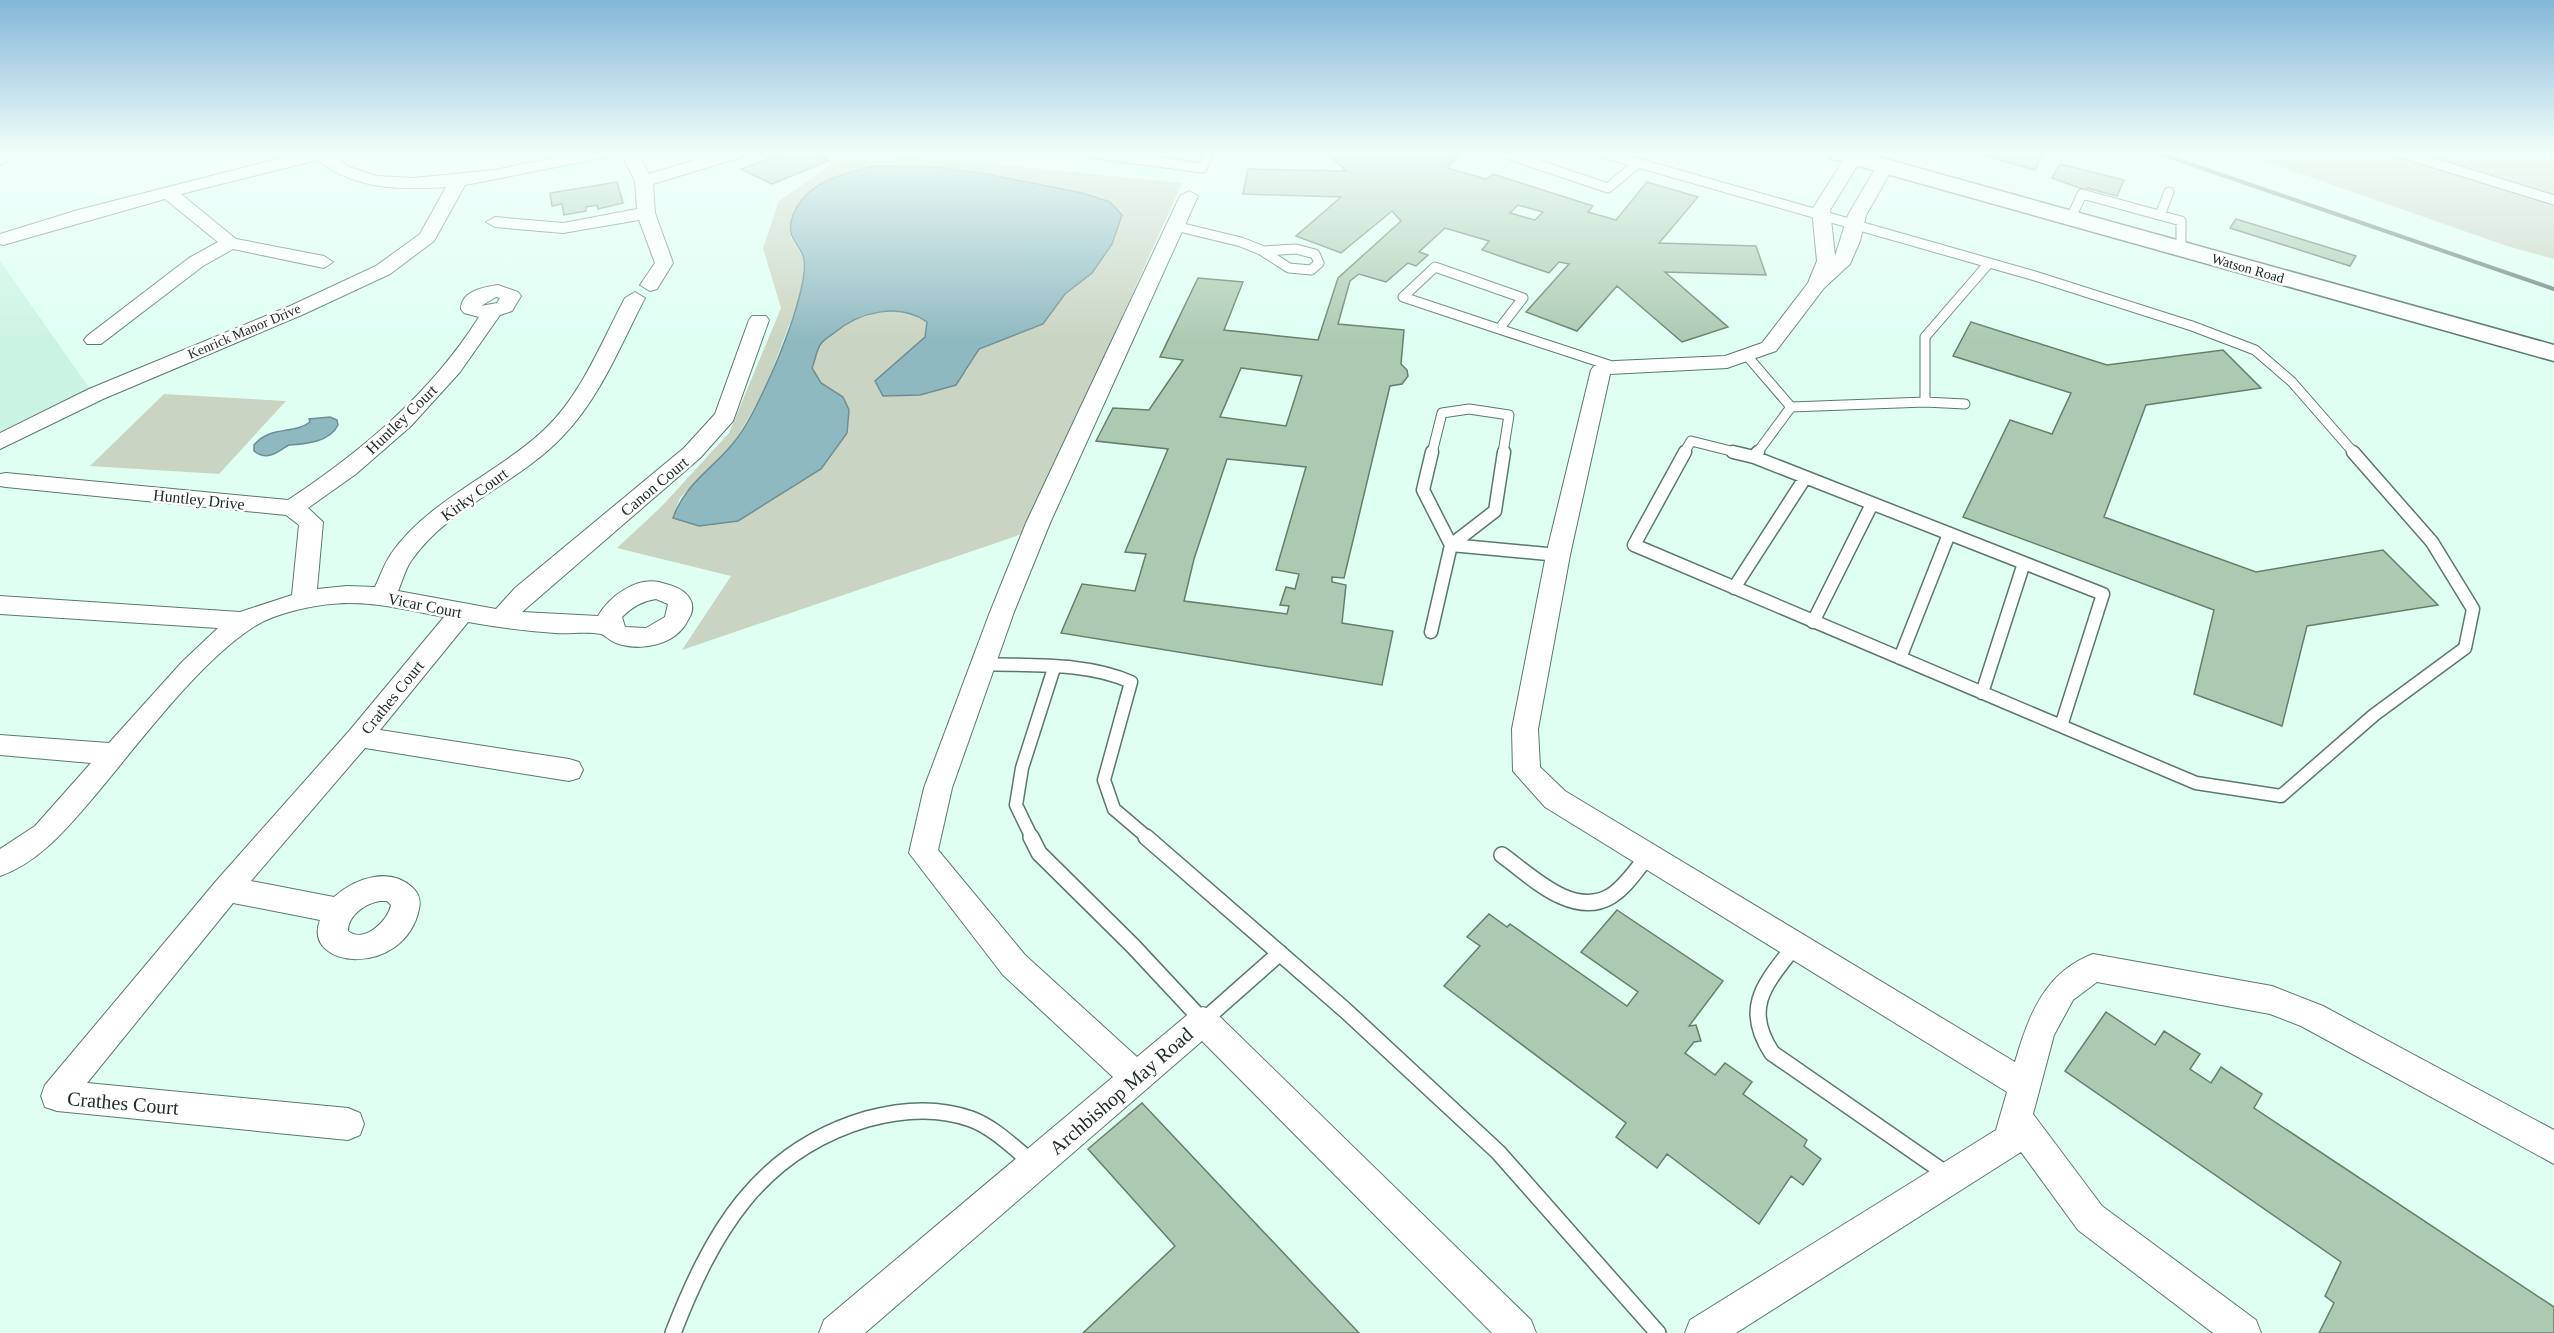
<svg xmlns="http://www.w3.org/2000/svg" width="2554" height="1333" font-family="Georgia,serif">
  <rect width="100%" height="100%" fill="#dffff3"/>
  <path fill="#cbf3e4" d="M 988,153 L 1217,153 L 1207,173 Z
    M 0,261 L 90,389 L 0,435 Z"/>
  <path fill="#cad4c2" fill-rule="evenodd" d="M 848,153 L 878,153 L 1182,183 L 1025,533 L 682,650 L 731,576 L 617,548 L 661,507 L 729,433 L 781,308 L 763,248 L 779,201 ZM 876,166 L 939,167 L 1082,193 L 1092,273 L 1065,294 L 1043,324 L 979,349 L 966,372 L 875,381 L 925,337 L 927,322 C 923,320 919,315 915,314 C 889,304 834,321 820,345 C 816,352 815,361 812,368 L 821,383 L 843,397 L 774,497 L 738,521 L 673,518 L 680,498 L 735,441 L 765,389 L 802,291 L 804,259 L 791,238 L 793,215 L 838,175 Z
    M 2241,153 L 2554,153 L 2554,259 L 2507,246 Z
    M 164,394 L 286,401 L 219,474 L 90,466 Z"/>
  <path fill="#8fb9c0" stroke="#6e8f93" stroke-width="1.5" d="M 876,166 L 939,167 L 992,175 L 1082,193 L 1110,202 L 1122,215 L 1112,244 L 1092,273 L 1065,294 L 1043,324 L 979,349 L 956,385 L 920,395 L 883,396 L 875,381 L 925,337 L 927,322 C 899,302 859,312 834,333 C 830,336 823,340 820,345 C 816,352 815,361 812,368 L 821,383 L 843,397 L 849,410 L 847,433 L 821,469 L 738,521 L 699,526 L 673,518 C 685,483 713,469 735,441 C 746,427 756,407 764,390 C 777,363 808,289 804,260 C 802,244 784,240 793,215 C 806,181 845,173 876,166 Z
    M 330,417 L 337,420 L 338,425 C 330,442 306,444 289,445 C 278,451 269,462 254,451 L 254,445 C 271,425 293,435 310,422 L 309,419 Z"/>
  <path fill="#accab2" stroke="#687e6c" stroke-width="1.5" fill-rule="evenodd" d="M 783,153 L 815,153 L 829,161 L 772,184 L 741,169 Z
    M 1327,153 L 1462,153 L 1447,168 L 1486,179 L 1493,174 L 1593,206 L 1588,212 L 1616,220 L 1647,182 L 1698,197 L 1659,243 L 1756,246 L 1766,275 L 1665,272 L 1728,327 L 1682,342 L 1617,286 L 1577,331 L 1526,312 L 1569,264 L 1559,262 L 1549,273 L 1482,250 L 1489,241 L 1445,228 L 1419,252 L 1428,255 L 1416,266 L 1408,263 L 1386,282 L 1359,274 L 1350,281 L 1338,324 L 1404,330 L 1401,364 L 1407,370 L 1408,376 L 1402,384 L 1390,386 L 1344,578 L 1332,577 L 1332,582 L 1346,585 L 1342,623 L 1393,631 L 1382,685 L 1061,633 L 1082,584 L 1135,591 L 1146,554 L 1125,552 L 1168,449 L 1096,441 L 1113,408 L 1149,410 L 1183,360 L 1160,357 L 1198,278 L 1243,282 L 1224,330 L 1318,340 L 1338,278 L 1401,221 L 1392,211 L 1341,253 L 1296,236 L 1341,197 L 1243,194 L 1248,169 L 1346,171 ZM 1518,205 L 1543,212 L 1535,220 L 1510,213 ZM 1241,368 L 1302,376 L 1286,426 L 1220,417 ZM 1227,459 L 1306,467 L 1276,570 L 1299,574 L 1295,589 L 1286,587 L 1280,605 L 1289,606 L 1287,614 L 1184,601 L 1194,559 Z
    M 1974,153 L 2044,153 L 2035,170 Z
    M 2060,164 L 2124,180 L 2117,196 L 2087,188 L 2086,190 L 2052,178 Z
    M 617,182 L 623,203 L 598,209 L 597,205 L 586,207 L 586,211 L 564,215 L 562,204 L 552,206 L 550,193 Z
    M 2236,219 L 2356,256 L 2350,266 L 2230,228 Z
    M 1971,322 L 2107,365 L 2223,350 L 2261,388 L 2146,405 L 2104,517 L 2256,572 L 2383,550 L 2438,605 L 2307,626 L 2282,726 L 2194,694 L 2214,610 L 1963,517 L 2010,420 L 2052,434 L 2071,393 L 1953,356 Z
    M 1617,910 L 1723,981 L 1689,1026 L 1696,1025 L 1701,1041 L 1694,1042 L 1685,1053 L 1715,1075 L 1725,1063 L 1752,1082 L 1743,1094 L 1807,1140 L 1804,1146 L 1821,1159 L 1803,1185 L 1791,1176 L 1759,1224 L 1667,1154 L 1657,1168 L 1616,1137 L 1626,1123 L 1444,986 L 1480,946 L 1467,937 L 1489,914 L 1507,927 L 1510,924 L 1627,1006 L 1638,992 L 1581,952 Z
    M 2106,1012 L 2155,1045 L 2164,1031 L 2200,1054 L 2190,1069 L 2211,1083 L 2221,1067 L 2262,1094 L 2254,1108 L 2554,1307 L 2554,1333 L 2319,1333 L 2334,1303 L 2325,1296 L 2341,1262 L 2065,1071 Z
    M 1142,1103 L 1359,1333 L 1083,1333 L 1175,1246 L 1088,1149 Z"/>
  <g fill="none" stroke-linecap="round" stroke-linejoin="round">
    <g stroke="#5b786d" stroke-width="11">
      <path id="lane-far2" d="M 1092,153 L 1202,168 L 1208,153
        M 1504,153 L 1608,188 L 1638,163
        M 1603,153 L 2035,276 L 2192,326 L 2255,350 L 2292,382 L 2354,453
        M 2402,153 L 2554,200
        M 2160,215 L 2169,192
        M 2071,218 L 2082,194 L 2181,221 L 2181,249
        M 1175,226 L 1241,242 L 1261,250 L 1289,268 L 1311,270 L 1319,263 L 1315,254 L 1296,249 L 1264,251
        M 1435,267 L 1523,298 L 1499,329 L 1403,297 Z
        M 1499,329 L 1615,367
        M 1748,357 L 1791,407 L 1757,453
        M 1925,402 L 1925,337 L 1989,263
        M 1791,407 L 1925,402 L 1965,404
        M 1432,453 L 1442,413 L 1469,409 L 1509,415 L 1503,453
        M 1684,453 L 1691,441 L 1739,453"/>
    </g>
    <g stroke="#5b786d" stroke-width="15">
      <path id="lane-far1" d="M 1432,452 L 1423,490 L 1451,545 L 1495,511 L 1504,452
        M 1685,452 L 1634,545 L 2061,726 L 2103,594 L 1754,457 L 1733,452
        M 1754,457 L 1758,452
        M 1734,588 L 1805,478
        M 1813,622 L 1872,504
        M 1431,632 L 1451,545 L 1558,555
        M 1900,658 L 1949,534
        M 984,664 C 1032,666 1086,662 1131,682 L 1104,780 L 1114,809 L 1148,838
        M 1982,693 L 2024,563
        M 2061,726 L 2196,783 L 2281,796 L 2374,715 L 2465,648 L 2473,609 L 2432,542 L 2353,452
        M 1032,838 L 1016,805 L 1022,768 L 1054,668"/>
    </g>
    <g stroke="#5b786d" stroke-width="18">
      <path id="lane" d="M 1031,837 L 1039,853 L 1133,946 L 1203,1021 L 1280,953
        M 1146,837 L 1345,1010 L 1498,1152 L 1658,1333
        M 1502,855 C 1531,876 1573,919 1611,896 C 1627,886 1637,868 1649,855
        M 1796,944 C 1767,982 1741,1006 1772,1053 L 1948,1175
        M 673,1333 C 712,1233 758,1151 867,1119 C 900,1110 938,1107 971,1119 C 995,1128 1014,1148 1034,1164"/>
    </g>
    <g stroke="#5b786d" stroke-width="2">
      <path id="street" d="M 0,153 L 22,153 L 0,165 Z
        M 301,153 L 330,153 L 349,167 L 377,176 L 413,178 L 495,170 L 576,153 L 609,153 L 607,157 L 465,185 L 434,241 L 390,274 L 304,314 L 103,399 L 0,449 L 0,433 L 89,389 L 290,306 L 376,266 L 420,234 L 446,187 C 398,190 357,190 317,160 L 181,194 L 236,239 L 324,256 L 333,262 L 324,268 L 233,249 L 203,266 L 101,344 L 87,344 L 84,340 L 87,336 L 189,258 L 218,242 L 165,199 L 3,245 L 0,244 L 0,234 L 78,210 Z
        M 621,153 L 638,153 L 649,174 L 717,153 L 744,153 L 742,157 L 653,184 L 655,213 L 673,263 L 657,289 L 650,291 L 640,285 L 655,263 L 639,220 L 563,233 L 495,227 L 486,222 L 495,217 L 563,223 L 637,209 L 635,181 Z
        M 1855,153 L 1862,158 L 1830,210 L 1835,256 L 1848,215 L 1879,162 L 1885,161 L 1894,166 L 1866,215 L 1860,241 L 1850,264 L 1824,288 L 1776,351 L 1727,368 L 1610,374 L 1570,555 L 1538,729 L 1540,767 L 1565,791 L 2015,1062 C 2028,1016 2045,972 2093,954 L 2272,986 L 2323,1006 L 2554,1130 L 2554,1164 L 2301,1026 L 2270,1014 L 2097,982 L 2073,1000 L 2054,1035 L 2033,1114 L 2102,1206 L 2256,1320 L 2261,1333 L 2213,1333 L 2078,1230 L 2021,1152 L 1736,1333 L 1685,1333 L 1690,1320 L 1996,1130 L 2007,1092 L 1545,807 L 1513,771 L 1512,729 L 1546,555 L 1591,370 L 1594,366 L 1615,361 L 1725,356 L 1762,343 L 1808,283 L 1817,261 L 1812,210 L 1847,154 Z
        M 1189,191 L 1198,196 L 1050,523 L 1014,612 L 952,788 L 938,850 L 1025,955 L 1137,1057 L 1192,1011 L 1203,1007 L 1214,1011 L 1531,1320 L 1536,1333 L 1492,1333 L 1202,1041 L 865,1333 L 819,1333 L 824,1320 L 1113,1077 L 1003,975 L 909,853 L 924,788 L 990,612 L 1026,523 L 1180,196 Z
        M 498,285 L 518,292 L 521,296 L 512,311 L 500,315 L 460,372 L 411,426 L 356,474 L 308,508 L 323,522 L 317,589 L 347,586 L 375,587 C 380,577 384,564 391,554 C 429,499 500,473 547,427 C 582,393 602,341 625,298 L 635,292 L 645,298 C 621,344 600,398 563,436 C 518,484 449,506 411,561 C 405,570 402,582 398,591 L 496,609 L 515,588 L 684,448 L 715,414 L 749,320 L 752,316 L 766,316 L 769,320 L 733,421 L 700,458 L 522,612 L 598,616 C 609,597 635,577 659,582 C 670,585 684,588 690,599 C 694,606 692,614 688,620 C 676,645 641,652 616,643 C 610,641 605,635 601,634 C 587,631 569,634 555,633 C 525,631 496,627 468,622 L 380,730 L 569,759 L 579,762 L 583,770 L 579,778 L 569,781 L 365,748 L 251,881 L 334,897 C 355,878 390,866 413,888 C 419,894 421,900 419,909 C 405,978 301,970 320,920 L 233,903 L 87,1083 L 348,1108 L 360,1113 L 364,1124 L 360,1135 L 348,1140 L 57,1111 L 45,1107 L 41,1096 L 45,1085 L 217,880 L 350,730 L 444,617 C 412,611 381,603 349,603 C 321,603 275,612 252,628 C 197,664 137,746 93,798 C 67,828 40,862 0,876 L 0,849 L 35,826 L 91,763 L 0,755 L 0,735 L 109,743 L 182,662 L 218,628 L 0,614 L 0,596 L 240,612 L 292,595 L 299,525 L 286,515 L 6,487 L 0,486 L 0,474 L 6,473 L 288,500 C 362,451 431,393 479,317 L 464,313 L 461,309 C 461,291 484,287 498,285 ZM 496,297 L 500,298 L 497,303 L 481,306 ZM 656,599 L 668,604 L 665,617 L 646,628 L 625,627 L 622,617 C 632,607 642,601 656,599 ZM 380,901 L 387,901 L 391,905 C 388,921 364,944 348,931 C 348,915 366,903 380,901 Z"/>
    </g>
    <g stroke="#5b786d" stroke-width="3">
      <path id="primary" d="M 1827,153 L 1864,153 L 2554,345 L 2554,361 L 1830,158 Z"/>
    </g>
    <use href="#lane-far2" stroke="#fff" stroke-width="9"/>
    <use href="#lane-far1" stroke="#fff" stroke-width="12"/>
    <use href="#lane" stroke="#fff" stroke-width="15"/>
    <use href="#street" fill="#fff" fill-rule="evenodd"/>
    <use href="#primary" fill="#fff" fill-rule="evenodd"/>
    <path stroke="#6e827b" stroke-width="4" d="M 2158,153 L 2554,289"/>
  </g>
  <linearGradient id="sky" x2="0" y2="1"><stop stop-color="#84b6d8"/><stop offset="0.45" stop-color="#f1fffa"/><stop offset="1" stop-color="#f1fffa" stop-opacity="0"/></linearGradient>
  <rect width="2554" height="340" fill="url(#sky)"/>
  <g text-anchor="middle" stroke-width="5" stroke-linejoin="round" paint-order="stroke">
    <g font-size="14" fill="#212d29" stroke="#fff">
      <text transform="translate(2248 268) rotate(16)" y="5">Watson Road</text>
      <text transform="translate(244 331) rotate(-23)" y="5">Kenrick Manor Drive</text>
    </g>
    <g font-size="16" fill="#212d29" stroke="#fff">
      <text transform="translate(401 419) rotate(-44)" y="6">Huntley Court</text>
      <text transform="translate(654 486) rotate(-40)" y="6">Canon Court</text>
      <text transform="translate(474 494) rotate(-36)" y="6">Kirky Court</text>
      <text transform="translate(199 499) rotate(6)" y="6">Huntley Drive</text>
      <text transform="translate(425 605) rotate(11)" y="6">Vicar Court</text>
      <text transform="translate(392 697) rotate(-51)" y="6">Crathes Court</text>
    </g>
    <g font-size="20" fill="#212d29" stroke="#fff">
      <text transform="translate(1121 1091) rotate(-41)" y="7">Archbishop May Road</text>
      <text transform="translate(123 1103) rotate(5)" y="7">Crathes Court</text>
    </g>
  </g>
</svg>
